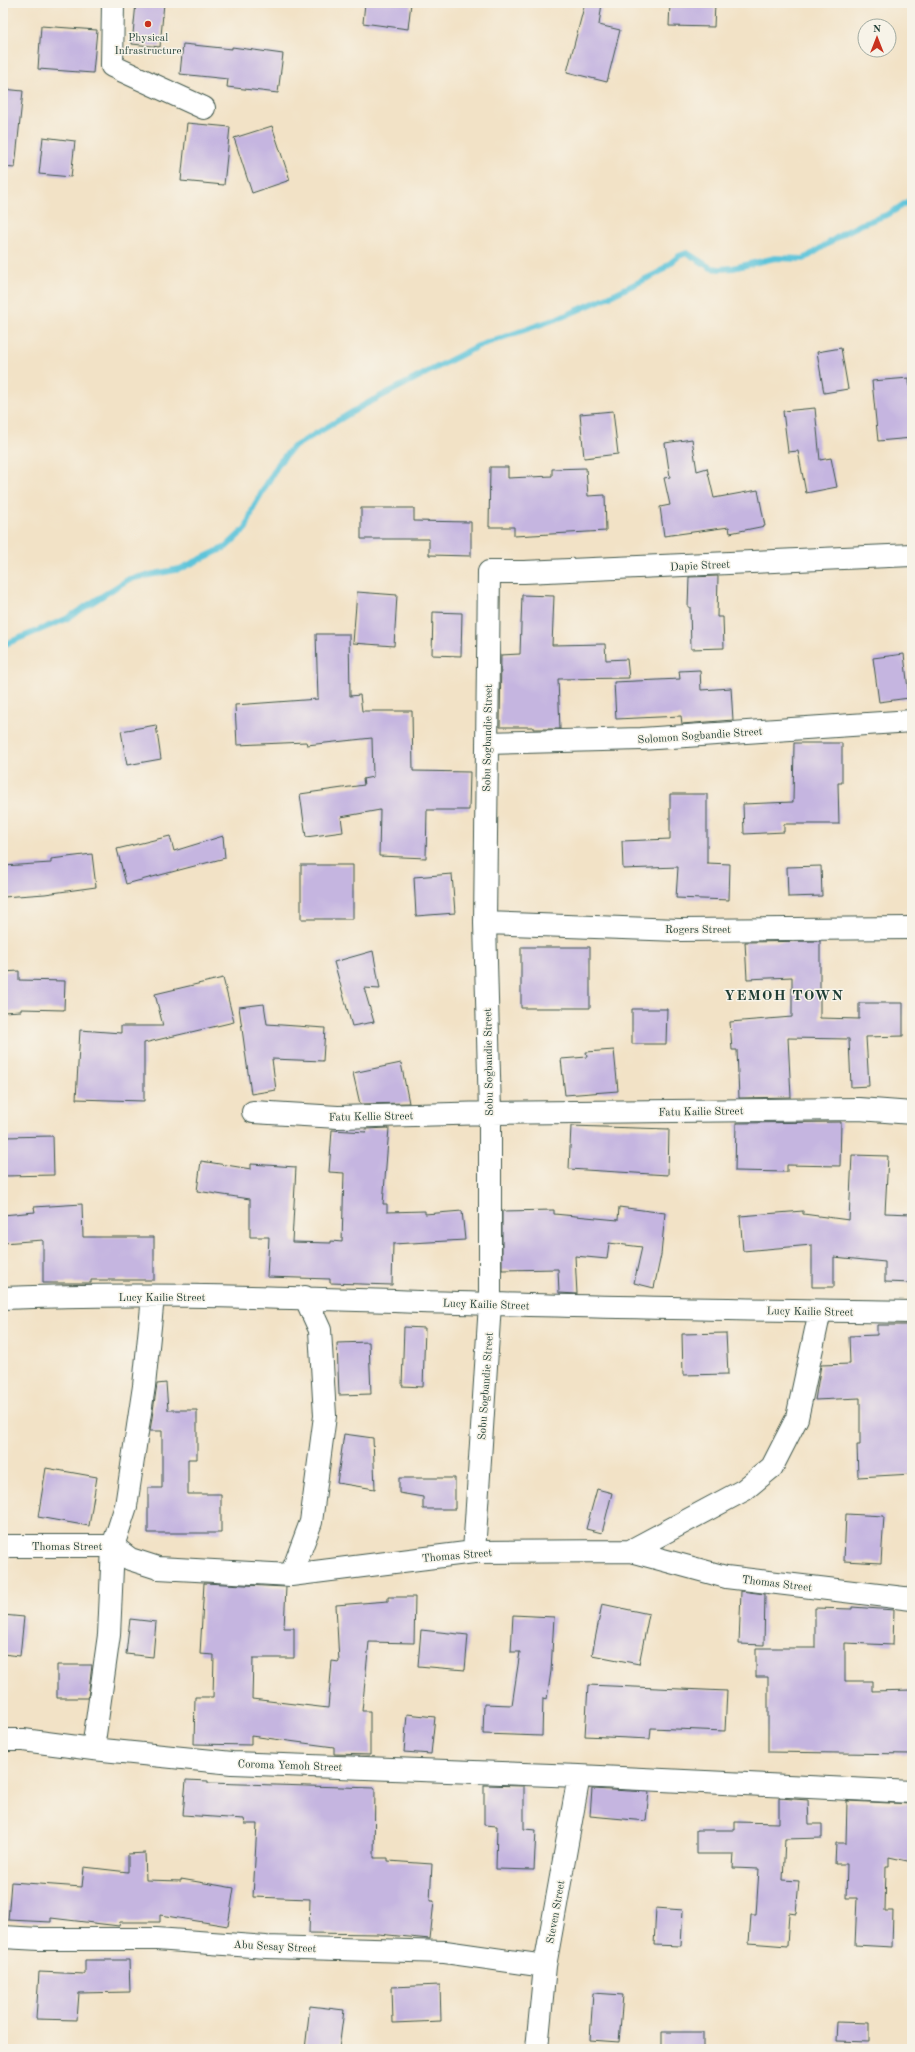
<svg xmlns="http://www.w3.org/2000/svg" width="915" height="2052" font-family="'Old Standard TT',serif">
  <rect width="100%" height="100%" fill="#f7f3e8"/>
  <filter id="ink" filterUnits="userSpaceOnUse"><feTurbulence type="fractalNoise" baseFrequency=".025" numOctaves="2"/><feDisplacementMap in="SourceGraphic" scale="8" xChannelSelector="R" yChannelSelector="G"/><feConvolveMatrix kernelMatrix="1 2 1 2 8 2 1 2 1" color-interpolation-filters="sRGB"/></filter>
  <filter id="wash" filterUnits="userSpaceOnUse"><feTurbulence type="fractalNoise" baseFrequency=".012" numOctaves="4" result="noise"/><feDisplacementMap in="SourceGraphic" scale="16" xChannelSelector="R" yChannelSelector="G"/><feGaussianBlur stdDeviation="0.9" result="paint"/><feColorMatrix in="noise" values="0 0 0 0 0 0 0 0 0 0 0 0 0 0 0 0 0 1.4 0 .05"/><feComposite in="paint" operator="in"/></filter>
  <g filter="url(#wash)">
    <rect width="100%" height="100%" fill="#f2e2c6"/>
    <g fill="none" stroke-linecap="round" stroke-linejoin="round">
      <path stroke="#5dc4da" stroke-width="6" d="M 3,645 L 66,619 L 129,579 L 180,569 L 226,547 L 246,528 L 254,506 L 279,463 L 292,448 L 364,405 L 478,346 L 562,317 L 610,296 L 658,273 L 679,256 L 687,253 L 711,268 L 720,269 L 733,268 L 775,258 L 804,259 L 844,233 L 862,224 L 889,214 L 912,199"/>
    </g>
    <g id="blocks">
      <path fill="#c5b5e0" d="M 136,3 L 164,3 L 160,47 L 132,44 Z
        M 365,3 L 411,3 L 408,29 L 363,23 Z
        M 585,3 L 602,3 L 599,25 L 620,30 L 607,82 L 567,72 Z
        M 670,3 L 715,3 L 714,27 L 669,26 Z
        M 41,26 L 97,30 L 93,73 L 38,69 Z
        M 183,44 L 232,49 L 232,47 L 283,54 L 278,93 L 227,87 L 228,79 L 180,74 Z
        M 3,89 L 23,91 L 15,168 L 3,167 Z
        M 187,123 L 230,127 L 224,185 L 181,181 Z
        M 272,126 L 290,180 L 252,193 L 234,138 Z
        M 43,137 L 75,141 L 71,177 L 39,174 Z
        M 841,348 L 848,389 L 824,393 L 817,352 Z
        M 909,378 L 912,438 L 878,441 L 872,381 Z
        M 815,408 L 820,460 L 831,458 L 837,487 L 806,493 L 798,451 L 788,452 L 783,411 Z
        M 613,411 L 618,454 L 584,458 L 580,414 Z
        M 692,439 L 697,471 L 707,468 L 714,498 L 758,490 L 765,526 L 730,533 L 729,527 L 664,536 L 660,507 L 670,505 L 664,478 L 670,477 L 665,443 Z
        M 490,467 L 508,467 L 508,478 L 552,476 L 552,469 L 586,468 L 588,496 L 605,495 L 606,531 L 514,536 L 514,527 L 489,527 Z
        M 361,508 L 414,508 L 414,521 L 471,522 L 471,556 L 429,555 L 429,539 L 361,539 Z
        M 718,576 L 717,617 L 723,617 L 724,648 L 691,649 L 690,607 L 688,607 L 689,577 Z
        M 357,592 L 397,595 L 394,646 L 353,643 Z
        M 522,595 L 554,596 L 552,645 L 605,644 L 606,660 L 627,659 L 629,678 L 558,679 L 560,729 L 533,729 L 533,727 L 500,727 L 501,655 L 520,654 Z
        M 433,612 L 462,613 L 461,656 L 432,655 Z
        M 316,634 L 349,634 L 350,696 L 360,695 L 362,711 L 412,711 L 413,771 L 470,772 L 469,810 L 427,810 L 426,858 L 379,856 L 380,810 L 341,817 L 343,832 L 306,837 L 300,794 L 364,785 L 363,779 L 373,777 L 372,738 L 307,745 L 306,742 L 237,745 L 235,705 L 318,699 Z
        M 904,654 L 909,698 L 879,702 L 873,658 Z
        M 700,670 L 701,690 L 731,688 L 733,720 L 682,724 L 681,716 L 616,719 L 614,682 L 680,679 L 679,671 Z
        M 156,725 L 161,759 L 127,765 L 121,731 Z
        M 794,743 L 842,743 L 842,783 L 838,783 L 839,824 L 784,824 L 784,832 L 744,834 L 743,804 L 793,802 Z
        M 670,794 L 707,794 L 707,863 L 730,864 L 729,900 L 676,898 L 678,867 L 623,869 L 622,841 L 670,839 Z
        M 170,836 L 174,851 L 223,836 L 225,858 L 126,884 L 117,849 Z
        M 92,854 L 96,887 L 45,894 L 3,897 L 3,866 L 51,863 L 51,859 Z
        M 301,865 L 353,865 L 353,919 L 301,919 Z
        M 821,866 L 822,896 L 788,897 L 787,867 Z
        M 452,874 L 455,913 L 416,916 L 414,877 Z
        M 820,941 L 820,1018 L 859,1019 L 859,1003 L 903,1003 L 903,1036 L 866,1037 L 869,1086 L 851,1087 L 849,1039 L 788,1038 L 791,1097 L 739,1098 L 737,1050 L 732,1050 L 730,1022 L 792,1017 L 792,977 L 747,979 L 745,942 Z
        M 521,947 L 590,947 L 590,1008 L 521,1008 Z
        M 373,951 L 380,989 L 364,988 L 374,1022 L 352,1026 L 334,962 Z
        M 19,971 L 19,980 L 65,981 L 64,1010 L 21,1009 L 21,1011 L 3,1012 L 3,972 Z
        M 223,978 L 234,1022 L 144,1043 L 144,1101 L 76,1099 L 80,1030 L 121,1033 L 121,1026 L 163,1026 L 155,994 Z
        M 264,1004 L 267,1024 L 325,1028 L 323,1061 L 272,1059 L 276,1090 L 251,1094 L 239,1007 Z
        M 632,1009 L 667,1009 L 666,1044 L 632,1044 Z
        M 614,1050 L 618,1091 L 565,1095 L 561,1059 L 587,1057 L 586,1052 Z
        M 401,1063 L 409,1103 L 360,1104 L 353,1073 Z
        M 841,1122 L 840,1166 L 787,1165 L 787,1172 L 735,1171 L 736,1123 Z
        M 571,1126 L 669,1129 L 668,1175 L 569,1169 Z
        M 389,1128 L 383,1204 L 387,1204 L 387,1212 L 425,1211 L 425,1214 L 462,1211 L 465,1240 L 393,1244 L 392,1285 L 330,1283 L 330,1279 L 267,1277 L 269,1237 L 250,1237 L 250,1199 L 197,1191 L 201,1161 L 251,1169 L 251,1164 L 296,1167 L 292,1242 L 331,1243 L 331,1241 L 342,1242 L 344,1173 L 329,1172 L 332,1130 L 366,1132 L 365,1129 Z
        M 53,1136 L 54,1175 L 4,1176 L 4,1137 Z
        M 852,1155 L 888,1156 L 885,1213 L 912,1214 L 912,1283 L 885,1282 L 885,1262 L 834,1257 L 834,1287 L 812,1287 L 812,1245 L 743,1251 L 740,1216 L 803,1211 L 803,1214 L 849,1220 Z
        M 82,1204 L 83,1237 L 154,1237 L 154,1280 L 91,1280 L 91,1283 L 43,1283 L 43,1240 L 3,1243 L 3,1215 L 35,1212 L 34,1207 Z
        M 619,1207 L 665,1213 L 661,1255 L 654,1288 L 634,1283 L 642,1247 L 609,1243 L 607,1259 L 575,1256 L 577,1294 L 559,1293 L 558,1269 L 502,1270 L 502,1211 L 554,1210 L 554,1214 L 618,1220 Z
        M 877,1325 L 912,1325 L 912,1474 L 858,1477 L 857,1445 L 860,1445 L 860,1398 L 815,1400 L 821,1365 L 850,1364 L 849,1336 L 877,1335 Z
        M 404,1327 L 425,1328 L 423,1387 L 402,1386 Z
        M 726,1333 L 728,1374 L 683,1375 L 682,1334 Z
        M 369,1342 L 371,1394 L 339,1395 L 337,1343 Z
        M 166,1383 L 168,1410 L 197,1410 L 197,1459 L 188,1459 L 188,1494 L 221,1494 L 221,1533 L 148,1533 L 148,1488 L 162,1488 L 162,1431 L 150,1431 L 157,1384 Z
        M 344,1434 L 373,1438 L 375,1489 L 337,1483 Z
        M 46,1468 L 97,1477 L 89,1526 L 38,1517 Z
        M 399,1478 L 455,1478 L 455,1509 L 423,1509 L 423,1497 L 399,1493 Z
        M 597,1489 L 612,1493 L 602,1533 L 586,1529 Z
        M 846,1514 L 884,1516 L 881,1563 L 844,1561 Z
        M 204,1583 L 286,1587 L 284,1628 L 294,1628 L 294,1658 L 253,1658 L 252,1699 L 328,1708 L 332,1661 L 339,1662 L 336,1605 L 388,1601 L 388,1597 L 415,1597 L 414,1643 L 369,1642 L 362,1711 L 370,1711 L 370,1755 L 334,1754 L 334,1747 L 251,1736 L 251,1745 L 194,1744 L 195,1697 L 213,1697 L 214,1655 L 200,1654 Z
        M 741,1591 L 765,1594 L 764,1645 L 739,1644 Z
        M 602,1604 L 649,1614 L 639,1664 L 592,1655 Z
        M 852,1607 L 894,1610 L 893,1645 L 845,1643 L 845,1681 L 872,1681 L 872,1691 L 912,1690 L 912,1754 L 768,1752 L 768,1677 L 756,1677 L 756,1648 L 815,1648 L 815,1608 L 852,1609 Z
        M 3,1615 L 24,1617 L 20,1656 L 3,1654 Z
        M 513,1615 L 554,1617 L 551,1671 L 547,1699 L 543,1698 L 542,1736 L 483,1734 L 484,1704 L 512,1705 L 520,1652 L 511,1652 Z
        M 130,1619 L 156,1622 L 153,1657 L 126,1654 Z
        M 421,1630 L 468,1635 L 465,1670 L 418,1666 Z
        M 57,1665 L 92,1665 L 88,1698 L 57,1698 Z
        M 588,1685 L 727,1691 L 725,1731 L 651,1728 L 650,1739 L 585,1736 Z
        M 407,1714 L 435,1717 L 431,1754 L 404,1752 Z
        M 186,1780 L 208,1781 L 208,1783 L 375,1788 L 374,1858 L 388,1858 L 388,1861 L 432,1864 L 430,1901 L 434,1901 L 430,1939 L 378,1934 L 309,1933 L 310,1899 L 253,1897 L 257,1824 L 245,1824 L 244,1819 L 183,1815 Z
        M 484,1785 L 524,1786 L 524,1829 L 536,1830 L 534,1870 L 496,1869 L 497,1826 L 484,1825 Z
        M 592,1789 L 649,1792 L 646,1821 L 590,1816 Z
        M 779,1798 L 808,1800 L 809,1824 L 822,1824 L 822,1838 L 785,1839 L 783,1880 L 799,1881 L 796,1914 L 789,1913 L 787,1946 L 749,1943 L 751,1915 L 756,1915 L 759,1869 L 733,1868 L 734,1854 L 696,1854 L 696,1830 L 735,1830 L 735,1822 L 779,1823 Z
        M 847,1801 L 912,1804 L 912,1862 L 889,1857 L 889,1866 L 886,1866 L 885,1911 L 893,1911 L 892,1947 L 855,1945 L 857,1898 L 846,1898 L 847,1864 L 835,1864 L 836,1843 L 846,1843 Z
        M 145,1853 L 146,1880 L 181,1881 L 181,1879 L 234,1888 L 228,1926 L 160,1915 L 160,1922 L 120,1922 L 119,1926 L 51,1918 L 51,1922 L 8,1920 L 11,1882 L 82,1887 L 84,1867 L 128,1872 L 128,1854 Z
        M 656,1908 L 683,1910 L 681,1946 L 654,1945 Z
        M 85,1960 L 129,1960 L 130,1992 L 79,1993 L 77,2020 L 36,2019 L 39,1972 L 85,1974 Z
        M 440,1985 L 441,2021 L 393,2023 L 392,1987 Z
        M 593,1993 L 623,1995 L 619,2042 L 590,2040 Z
        M 310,2006 L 344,2010 L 339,2049 L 305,2049 Z
        M 837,2022 L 869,2023 L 869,2042 L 836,2041 Z
        M 662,2032 L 703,2032 L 703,2049 L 662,2049 Z"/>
    </g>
  </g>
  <g filter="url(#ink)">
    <use href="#blocks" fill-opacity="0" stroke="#3f564a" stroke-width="1"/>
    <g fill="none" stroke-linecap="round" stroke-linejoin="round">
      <g stroke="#3f564a" stroke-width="24">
        <path id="minor" d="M 113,3 L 112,66 L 204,108
          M 487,743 L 641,739 L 912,721
          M 485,923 L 679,930 L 912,928
          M 253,1112 L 338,1117 L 490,1113 L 859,1109 L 912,1113
          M 3,1298 C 166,1291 329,1300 492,1304 C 632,1308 772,1310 912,1312
          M 3,1546 L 113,1546 L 130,1559 L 158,1568 L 291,1575 L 474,1552 L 630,1551 L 726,1577 L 912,1599
          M 630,1551 L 744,1490 L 772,1467 L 797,1418 L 820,1311
          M 474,1552 L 490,1304 L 490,1113 L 485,923 L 489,572 L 524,572 L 912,555
          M 291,1575 L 311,1522 L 325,1416 L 320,1330 L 305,1297
          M 3,1740 L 23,1740 L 93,1749 L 232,1763 L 579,1776 L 912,1792
          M 93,1749 L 109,1635 L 113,1546 L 126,1506 L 144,1386 L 153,1297
          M 3,1937 L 39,1939 L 156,1939 L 266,1947 L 445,1952 L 545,1966
          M 537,2049 L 545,1966 L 579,1776"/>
      </g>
      <use href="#minor" stroke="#fff" stroke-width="22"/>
    </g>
  </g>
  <circle fill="#c8321e" stroke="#f7f3e8" stroke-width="1.5" cx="148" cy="24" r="4"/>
  <g text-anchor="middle" stroke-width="3" stroke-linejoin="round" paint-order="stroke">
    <g font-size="11" fill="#1f3d34" stroke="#f7f3e8">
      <text x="148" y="41">Physical<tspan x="148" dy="13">Infrastructure</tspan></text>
    </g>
    <g font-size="11" fill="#1f3d34" stroke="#f7f3e8">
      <text transform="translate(700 565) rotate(-3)" y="4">Dapie Street</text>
      <text transform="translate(700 735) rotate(-4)" y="4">Solomon Sogbandie Street</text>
      <text transform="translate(487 738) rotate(-89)" y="4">Sobu Sogbandie Street</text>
      <text x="698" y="933">Rogers Street</text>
      <text transform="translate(488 1062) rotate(-91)" y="4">Sobu Sogbandie Street</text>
      <text transform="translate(701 1111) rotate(-1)" y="4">Fatu Kailie Street</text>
      <text transform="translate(371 1116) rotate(-1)" y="4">Fatu Kellie Street</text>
      <text x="162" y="1301">Lucy Kailie Street</text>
      <text transform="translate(486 1304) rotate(2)" y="4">Lucy Kailie Street</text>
      <text transform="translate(810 1311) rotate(1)" y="4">Lucy Kailie Street</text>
      <text transform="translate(485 1386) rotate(-86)" y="4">Sobu Sogbandie Street</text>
      <text x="67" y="1550">Thomas Street</text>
      <text transform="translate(457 1555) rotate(-5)" y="4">Thomas Street</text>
      <text transform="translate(777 1583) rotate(7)" y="4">Thomas Street</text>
      <text transform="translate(290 1765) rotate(2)" y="4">Coroma Yemoh Street</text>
      <text transform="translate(555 1912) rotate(-80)" y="4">Steven Street</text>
      <text transform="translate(275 1946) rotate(3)" y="4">Abu Sesay Street</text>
    </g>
    <g font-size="15" font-weight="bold" letter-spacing="1" fill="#1f3d34" stroke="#f7f3e8">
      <text x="784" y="1000">YEMOH TOWN</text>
    </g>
  </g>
  <rect width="915" height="2052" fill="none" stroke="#f7f3e8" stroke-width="16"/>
  <g transform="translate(877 38)"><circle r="19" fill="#f7f3e8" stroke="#a1aaa0"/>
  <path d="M0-3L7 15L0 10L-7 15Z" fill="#c8321e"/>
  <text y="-6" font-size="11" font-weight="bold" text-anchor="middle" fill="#1f3d34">N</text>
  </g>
</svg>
